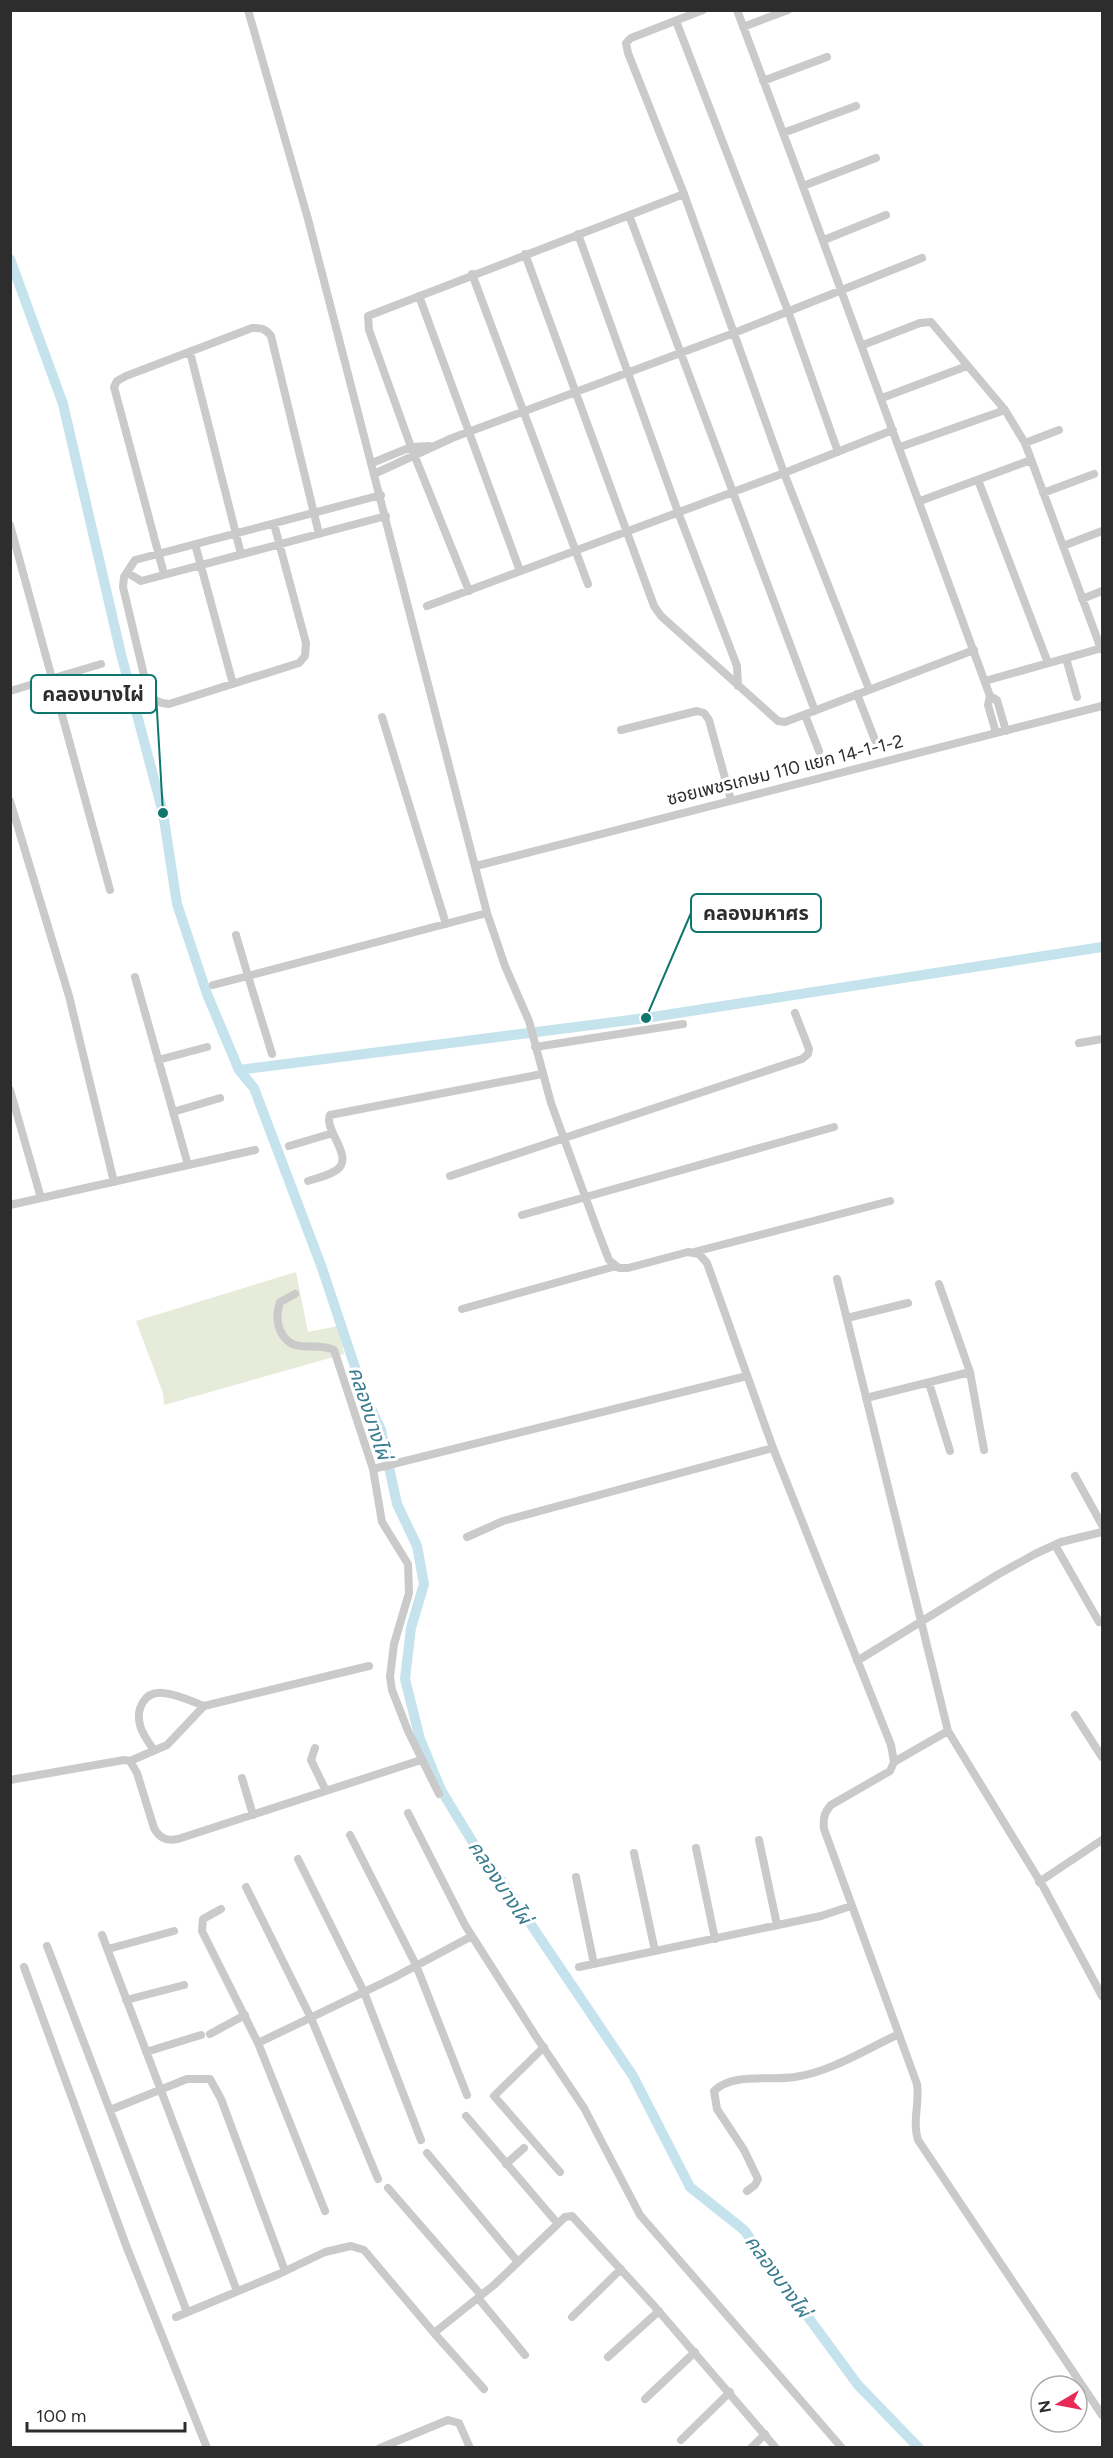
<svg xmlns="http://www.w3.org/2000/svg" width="1113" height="2458" font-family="Figtree,'Noto Sans Thai',sans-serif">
  <rect width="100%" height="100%" fill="#fff"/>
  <path fill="#e6ebda" d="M 296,1272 L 308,1332 L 338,1326 L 344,1354 L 164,1405 L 163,1393 L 136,1321 Z"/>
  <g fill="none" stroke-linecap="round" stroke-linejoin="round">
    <path stroke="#c5e3ec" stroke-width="10" d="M 10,259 L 63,404 L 121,654 L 163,813 L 177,904 L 207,994 L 239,1070 L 254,1088 L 322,1268 L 364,1394 L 381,1430 L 397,1504 L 417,1546 L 424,1584 L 411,1628 L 405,1679 L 420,1739 L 441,1790 L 486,1864 L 501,1880 L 633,2076 L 690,2187 L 744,2230 L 858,2385 L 919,2448
      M 239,1070 L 646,1018 L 1102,947"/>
    <path stroke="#cacaca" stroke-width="8" d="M 248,10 L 308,219 L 487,913 L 505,966 L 529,1021 L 551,1103 L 597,1229 L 609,1260 L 619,1268 L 628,1268 L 688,1252 L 699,1254 L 707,1263 L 773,1448 L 891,1745 L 894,1762 L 890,1771 L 831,1805 C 824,1813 823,1818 824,1829 L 917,2084 C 920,2103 912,2121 918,2140 L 1102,2415
      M 703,10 L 631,38 L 626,43 L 628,53 L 684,194 L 784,473 L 869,689
      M 737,10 C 823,238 906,467 990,696 L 988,705 L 996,733
      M 676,21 L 788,311 L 838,452
      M 743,27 L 788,10
      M 763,81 L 827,57
      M 783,133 L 856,106
      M 803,186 L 876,158
      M 629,215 L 815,711
      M 578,234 L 678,512 L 737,666 L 738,686
      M 824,240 L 886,215
      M 525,254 L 654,606 L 661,616 L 778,721 L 785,722 L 974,650
      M 472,274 L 588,584
      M 419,296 L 520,571
      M 863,345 L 920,323 L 931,322 L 1005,410 L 1025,443 L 1101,649
      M 190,352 L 241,554
      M 882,398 L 967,366
      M 1025,443 L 1059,430
      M 900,447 L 1005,410
      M 372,463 L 411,447 L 429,446
      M 374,474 L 452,438 L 734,333 L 922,258
      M 978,480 L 1048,663
      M 1043,493 L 1094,474
      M 920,501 L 1031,460
      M 274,524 L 306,643 L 305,656 L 299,663 L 169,704 C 159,703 154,701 148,692 L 123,587 L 124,577 L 135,560 L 381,495
      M 10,525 L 110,890
      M 195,544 L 233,684
      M 1063,546 L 1102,531
      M 128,573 L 141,581 L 386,516
      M 164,574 L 114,387 L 117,381 L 126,376 L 252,328 C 261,328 265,328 271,336 L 319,534
      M 469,591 L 411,447 L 369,330 L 368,316 L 684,194
      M 1082,599 L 1102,591
      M 427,606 L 784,473 L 893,430
      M 1066,658 L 1077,697
      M 985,681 L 1102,648
      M 10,691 L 101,664
      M 857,694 L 875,740
      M 990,696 L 997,700 L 1006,731
      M 805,715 L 819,751
      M 382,717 L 446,924
      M 621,730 L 697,711 L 704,713 L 709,720 L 731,800
      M 10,801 L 69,996 L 114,1182
      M 476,866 L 1102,706
      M 135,977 L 188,1165
      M 213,985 L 248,976 L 236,935
      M 1079,1043 L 1102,1039
      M 535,1047 L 683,1024
      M 272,1054 L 248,976 L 487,913
      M 158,1060 L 207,1047
      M 10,1090 L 41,1198
      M 173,1112 L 220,1098
      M 289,1146 L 333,1133
      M 450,1176 L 802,1059 L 808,1054 L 809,1049 L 795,1013
      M 308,1181 C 317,1178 327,1176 335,1171 C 357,1159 323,1130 330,1115 L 542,1074
      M 10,1205 L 255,1150
      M 522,1215 L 834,1127
      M 694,1252 L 890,1201
      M 837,1279 L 948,1731
      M 939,1284 L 970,1372 L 984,1450
      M 295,1294 L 280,1302 C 277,1312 276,1320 280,1330 C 291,1356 315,1341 334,1350 L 373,1469 L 382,1522 L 408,1564 L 409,1593 L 394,1644 L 390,1677 L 392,1690 L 408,1731 L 439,1794
      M 462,1309 L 616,1266
      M 847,1318 L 908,1303
      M 929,1383 L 950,1451
      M 866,1398 L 970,1372
      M 373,1469 L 747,1376
      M 1075,1476 L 1102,1525
      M 467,1537 L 503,1521 L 773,1448
      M 1055,1545 L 1099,1622
      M 857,1661 L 997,1575 L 1035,1554 L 1061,1542 L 1102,1532
      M 1075,1715 L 1102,1757
      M 315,1748 L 311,1760 L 326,1791
      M 154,1750 C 149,1743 142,1734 140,1725 C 136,1709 144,1691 163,1693 C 177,1694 191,1701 204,1706
      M 130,1761 L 167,1745 L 204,1706 L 369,1666
      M 894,1762 L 948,1731 L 1044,1888 L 1102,1996
      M 242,1778 L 253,1815
      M 10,1780 L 124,1760 L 130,1761 L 137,1773 L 154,1828 C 160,1839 167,1841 178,1839 L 421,1760
      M 408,1813 L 465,1925 L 535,2035 L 584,2108 L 640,2215 L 842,2448
      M 350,1835 L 416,1965 L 467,2095
      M 759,1840 L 777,1925
      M 696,1848 L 715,1939
      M 634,1853 L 655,1951
      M 298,1859 L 364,1992 L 421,2140
      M 576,1877 L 594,1964
      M 1039,1882 L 1102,1840
      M 246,1887 L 311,2018 L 378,2179
      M 221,1909 L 203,1919 L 202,1931 L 258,2043 L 393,1978 L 472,1936
      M 102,1935 L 237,2291
      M 47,1946 L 187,2312
      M 108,1949 L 174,1931
      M 24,1967 L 127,2248 L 207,2448
      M 579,1967 L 821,1916 L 851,1906
      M 126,2000 L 184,1985
      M 210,2034 L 245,2015
      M 258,2043 L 325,2211
      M 544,2047 L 494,2096 L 560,2172
      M 146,2052 L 201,2035
      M 110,2110 L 187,2079 L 210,2079 L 221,2099 L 285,2271
      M 466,2116 L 558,2224
      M 427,2153 L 518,2262
      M 506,2164 L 524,2148
      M 388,2188 L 481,2295
      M 747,2191 L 755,2185 L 758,2179 L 744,2150 L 717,2109 L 714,2091 C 733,2072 771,2081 795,2077 C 831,2072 866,2049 899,2034
      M 478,2298 L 525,2355
      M 176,2317 L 279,2274 L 325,2252 L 351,2246 L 364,2250 L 434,2333
      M 572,2317 L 621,2269
      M 608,2357 L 659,2311
      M 484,2389 L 434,2333 L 494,2285 L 565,2217 L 572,2216 L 656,2308 L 776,2448
      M 645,2399 L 695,2352
      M 681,2440 L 730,2392
      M 380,2448 L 448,2420 L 459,2423 L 470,2448
      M 751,2448 L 765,2434"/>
  </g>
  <g text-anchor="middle" stroke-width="6" stroke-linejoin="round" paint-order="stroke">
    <g font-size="18" fill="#2d2d2d" stroke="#fff">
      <text transform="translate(785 770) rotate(-14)" y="6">ซอยเพชรเกษม 110 แยก 14-1-1-2</text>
    </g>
    <g font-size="20" font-style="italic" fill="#397c90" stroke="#fff">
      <text transform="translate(370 1413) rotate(72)" y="7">คลองบางไผ่</text>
      <text transform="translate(500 1882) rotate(56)" y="7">คลองบางไผ่</text>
      <text transform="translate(778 2276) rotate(54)" y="7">คลองบางไผ่</text>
    </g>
  </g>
  <path fill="none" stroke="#0f766e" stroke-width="2" d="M163 813L156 694M646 1018L691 913"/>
  <g fill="#0f766e" stroke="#fff" stroke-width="2">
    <circle cx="163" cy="813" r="6"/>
    <circle cx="646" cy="1018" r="6"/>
  </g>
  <g fill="#fff" stroke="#0f766e" stroke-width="2">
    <rect x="31" y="675" width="125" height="38" rx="6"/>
    <rect x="691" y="894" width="130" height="38" rx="6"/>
  </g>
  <g font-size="20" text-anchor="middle" font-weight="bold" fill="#2d2d2d">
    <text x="93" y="701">คลองบางไผ่</text>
    <text x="756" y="920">คลองมหาศร</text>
  </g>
  <rect width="1113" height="2458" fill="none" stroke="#2d2d2d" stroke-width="24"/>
  <g transform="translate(1059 2404) rotate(260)"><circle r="28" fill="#ffffff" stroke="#ababab" stroke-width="1.5"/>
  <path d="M0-4.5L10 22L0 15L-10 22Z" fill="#e92a56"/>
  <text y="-9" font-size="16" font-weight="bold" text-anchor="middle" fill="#2d2d2d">N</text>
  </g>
  <path d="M27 2422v9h158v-9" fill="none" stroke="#2d2d2d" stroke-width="3"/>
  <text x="36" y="2422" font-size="18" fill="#2d2d2d" stroke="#ffffff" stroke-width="4.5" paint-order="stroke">100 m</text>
</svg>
